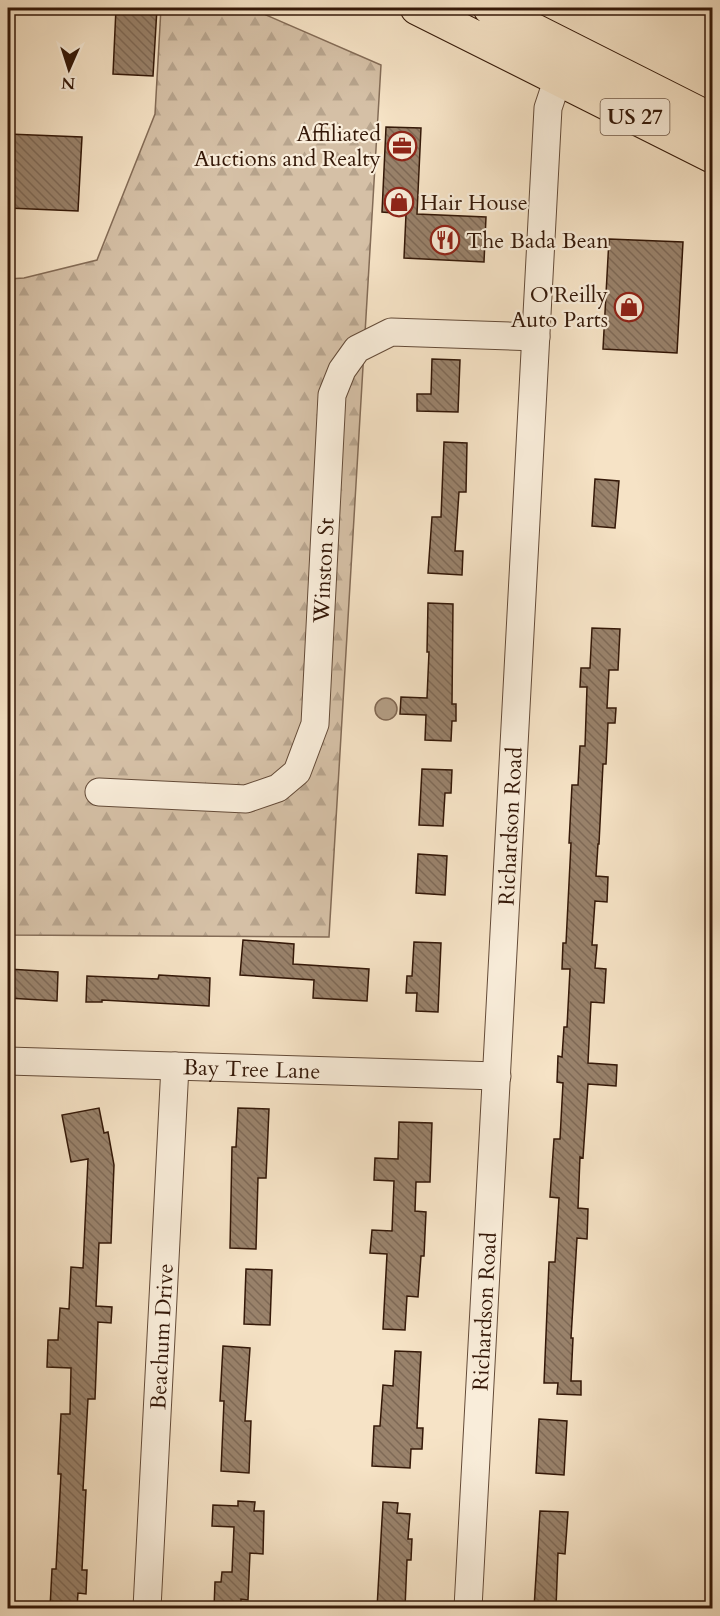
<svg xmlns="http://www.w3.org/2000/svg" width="720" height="1616" font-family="Cardo,serif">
  <defs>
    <pattern id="forest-firs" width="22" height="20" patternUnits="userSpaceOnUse" patternTransform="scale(1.5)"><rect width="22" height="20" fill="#d5c0a6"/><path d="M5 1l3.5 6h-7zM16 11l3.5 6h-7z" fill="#b7a48d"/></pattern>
    <pattern id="building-back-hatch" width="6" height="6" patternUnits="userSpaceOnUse" patternTransform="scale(1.5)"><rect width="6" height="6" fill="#99826b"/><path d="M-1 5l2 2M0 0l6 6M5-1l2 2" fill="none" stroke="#7e6956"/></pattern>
  </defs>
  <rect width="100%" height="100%" fill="#f6e3c6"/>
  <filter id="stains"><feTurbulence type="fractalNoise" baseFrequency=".00333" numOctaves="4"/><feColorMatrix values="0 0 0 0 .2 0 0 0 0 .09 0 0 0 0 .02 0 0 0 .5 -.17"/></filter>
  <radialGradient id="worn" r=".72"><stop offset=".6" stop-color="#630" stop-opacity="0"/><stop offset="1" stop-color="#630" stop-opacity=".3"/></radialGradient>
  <path fill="url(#forest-firs)" stroke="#846c57" stroke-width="1.5" d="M 161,8 L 250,8 L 381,65 L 329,937 L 8,935 L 8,279 L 24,278 L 97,260 L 155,114 Z"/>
  <path fill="#b49e85" stroke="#816853" stroke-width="1.5" d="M375 709a11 11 0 1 1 22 0a11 11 0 1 1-22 0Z"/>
  <path fill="url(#building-back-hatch)" stroke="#341808" stroke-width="1.5" d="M 116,8 L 157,8 L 153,76 L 113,74 Z
    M 386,127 L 421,128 L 417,214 L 486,217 L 484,262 L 404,258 L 406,214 L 382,212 Z
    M 8,134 L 82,137 L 78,211 L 8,208 Z
    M 609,239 L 683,242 L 677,353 L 603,349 Z
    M 432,359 L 460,360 L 458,412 L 417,411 L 417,394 L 431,394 Z
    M 444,442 L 467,443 L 466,492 L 459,492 L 455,551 L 463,551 L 462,575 L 428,573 L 432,517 L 441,517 Z
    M 595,479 L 619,481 L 615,528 L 592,526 Z
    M 428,603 L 453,604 L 452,704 L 456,704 L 456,721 L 452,721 L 451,741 L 425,740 L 426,715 L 400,714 L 401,697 L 427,698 L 429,652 L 427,652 Z
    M 592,628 L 620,629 L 618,670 L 609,670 L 607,708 L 616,708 L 615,723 L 608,723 L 606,764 L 603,764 L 599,844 L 598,844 L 596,876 L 608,877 L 607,902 L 595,901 L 592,945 L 597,945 L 595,968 L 606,969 L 604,1003 L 591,1002 L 588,1063 L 617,1065 L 616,1086 L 588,1084 L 583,1158 L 580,1157 L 578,1208 L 588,1209 L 587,1239 L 577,1238 L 571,1338 L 573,1338 L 571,1381 L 581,1381 L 581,1395 L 557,1394 L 558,1383 L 544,1383 L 549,1262 L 555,1262 L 559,1198 L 550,1197 L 554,1139 L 560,1139 L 563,1083 L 557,1082 L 558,1056 L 562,1057 L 564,1027 L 567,1027 L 570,969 L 562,969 L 563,943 L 566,943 L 571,843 L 569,843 L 572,785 L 578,785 L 580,746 L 585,746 L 587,687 L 580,687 L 581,668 L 590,668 Z
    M 422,769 L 452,770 L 451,793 L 445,793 L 443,826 L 419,825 Z
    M 418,854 L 447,856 L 445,895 L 416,893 Z
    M 243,940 L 294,944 L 293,964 L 369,969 L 367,1001 L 313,998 L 314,980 L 240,975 Z
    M 414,942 L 441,943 L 438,1012 L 416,1011 L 417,993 L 406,993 L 407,976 L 412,976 Z
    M 8,969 L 58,972 L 57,1001 L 8,998 Z
    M 159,975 L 210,978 L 209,1006 L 102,1000 L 102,1002 L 86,1002 L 87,976 L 158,979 Z
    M 99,1108 L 104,1133 L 108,1132 L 114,1165 L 111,1243 L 99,1243 L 96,1306 L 112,1307 L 111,1323 L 98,1322 L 95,1399 L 88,1399 L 83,1490 L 86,1490 L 82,1570 L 87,1570 L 86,1594 L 78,1593 L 77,1608 L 50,1608 L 52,1569 L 56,1569 L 61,1474 L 58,1474 L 61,1414 L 70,1414 L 71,1368 L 47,1367 L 48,1340 L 58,1340 L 60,1308 L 69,1309 L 71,1267 L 83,1268 L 88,1159 L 71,1162 L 62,1115 Z
    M 238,1108 L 269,1109 L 266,1178 L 258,1178 L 256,1249 L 230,1248 L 232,1147 L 236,1147 Z
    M 399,1122 L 432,1123 L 430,1182 L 416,1182 L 415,1211 L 426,1212 L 424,1256 L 421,1256 L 418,1297 L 407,1296 L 405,1330 L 383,1329 L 387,1254 L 370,1253 L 372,1230 L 392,1231 L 394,1181 L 374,1180 L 375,1158 L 398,1159 Z
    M 246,1269 L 272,1270 L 270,1325 L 244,1324 Z
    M 223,1346 L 250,1348 L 245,1421 L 251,1421 L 249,1473 L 221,1471 L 224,1401 L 220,1401 Z
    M 395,1351 L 421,1352 L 417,1428 L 423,1428 L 422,1449 L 411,1449 L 410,1468 L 372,1466 L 374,1426 L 380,1426 L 383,1385 L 393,1386 Z
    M 539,1419 L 567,1421 L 564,1475 L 536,1473 Z
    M 238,1501 L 255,1502 L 254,1511 L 264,1511 L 263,1554 L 250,1553 L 248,1600 L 241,1599 L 241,1608 L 214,1608 L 215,1582 L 221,1582 L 222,1572 L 232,1572 L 234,1527 L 212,1526 L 213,1505 L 238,1506 Z
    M 383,1502 L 398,1503 L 397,1513 L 410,1514 L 408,1539 L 412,1539 L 411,1560 L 407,1560 L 405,1608 L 377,1608 Z
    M 540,1511 L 568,1512 L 565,1554 L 558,1553 L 556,1608 L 534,1608 Z"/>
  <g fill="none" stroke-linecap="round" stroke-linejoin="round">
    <g stroke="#644b38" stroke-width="29">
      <g id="minor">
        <path id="s1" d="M 99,792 L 246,799 L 278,788 L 297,772 L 315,724 L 332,395 L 342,370 L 357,349 L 391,332 L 536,337"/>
        <path id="s2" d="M 8,1061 L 497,1076"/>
        <path id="s3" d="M 147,1608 L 175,1066"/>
        <path id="s4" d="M 468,1608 L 548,108 L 564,60"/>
      </g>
    </g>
    <g stroke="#341808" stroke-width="35">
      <path id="major" d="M 417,8 L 712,156
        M 490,8 L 712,120"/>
    </g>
    <use href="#minor" stroke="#f9edda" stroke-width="27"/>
    <use href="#major" stroke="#f6e3c6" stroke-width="33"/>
  </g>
  <defs>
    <g id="office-ring" transform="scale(1.5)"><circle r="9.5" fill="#f9edda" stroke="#8f2418" stroke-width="1.5"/><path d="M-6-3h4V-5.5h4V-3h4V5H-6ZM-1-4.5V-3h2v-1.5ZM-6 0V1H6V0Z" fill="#8f2418"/></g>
    <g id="shop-ring" transform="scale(1.5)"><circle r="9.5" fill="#f9edda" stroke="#8f2418" stroke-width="1.5"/><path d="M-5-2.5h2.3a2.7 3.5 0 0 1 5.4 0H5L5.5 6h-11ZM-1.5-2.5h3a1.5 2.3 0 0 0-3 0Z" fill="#8f2418"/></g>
    <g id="restaurant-ring" transform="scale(1.5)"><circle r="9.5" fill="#f9edda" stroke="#8f2418" stroke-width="1.5"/><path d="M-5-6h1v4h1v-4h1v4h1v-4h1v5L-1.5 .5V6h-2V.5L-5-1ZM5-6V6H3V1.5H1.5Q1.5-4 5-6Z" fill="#8f2418"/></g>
  </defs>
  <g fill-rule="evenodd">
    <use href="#office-ring" x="402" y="146"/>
    <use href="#shop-ring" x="399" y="202"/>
    <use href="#restaurant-ring" x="445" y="240"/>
    <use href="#shop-ring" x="629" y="307"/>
  </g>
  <g text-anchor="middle" stroke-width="4.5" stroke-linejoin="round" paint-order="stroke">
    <rect fill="#f9edda" stroke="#6f5847" stroke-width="1.5" x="600.5" y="99" width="69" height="36" rx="4.5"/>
    <g font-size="21" font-weight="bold" fill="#341808">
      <text x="635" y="124">US 27</text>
    </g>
    <g font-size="22" fill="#341808" stroke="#f9edda" text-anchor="end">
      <text x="381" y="141">Affiliated<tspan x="381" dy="25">Auctions and Realty</tspan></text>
      <text x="420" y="210" text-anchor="start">Hair House</text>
      <text x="466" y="248" text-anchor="start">The Bada Bean</text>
      <text x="608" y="302">O'Reilly<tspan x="608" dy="25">Auto Parts</tspan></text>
    </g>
    <g font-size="22" fill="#341808" stroke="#f9edda">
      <text dy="8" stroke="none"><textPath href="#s1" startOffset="411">Winston St</textPath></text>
      <text dy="8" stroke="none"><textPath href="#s4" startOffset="783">Richardson Road</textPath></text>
      <text dy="8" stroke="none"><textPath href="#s2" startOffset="244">Bay Tree Lane</textPath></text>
      <text dy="8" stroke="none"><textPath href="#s4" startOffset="297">Richardson Road</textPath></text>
      <text dy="8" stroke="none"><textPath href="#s3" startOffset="272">Beachum Drive</textPath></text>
    </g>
  </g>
  <rect width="720" height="1616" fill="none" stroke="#f6e3c6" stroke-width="30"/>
  <rect x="9" y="9" width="702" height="1598" fill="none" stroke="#341808" stroke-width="3"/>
  <rect x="15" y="15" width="690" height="1586" fill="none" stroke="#341808" stroke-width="1.5"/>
  <g transform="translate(69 69) rotate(183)" stroke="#f9edda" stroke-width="4.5" paint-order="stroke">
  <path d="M0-4.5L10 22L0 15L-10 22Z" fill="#341808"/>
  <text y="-9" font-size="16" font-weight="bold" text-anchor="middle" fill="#341808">N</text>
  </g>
  <rect width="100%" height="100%" filter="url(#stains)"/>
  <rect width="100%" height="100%" fill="url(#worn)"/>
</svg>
